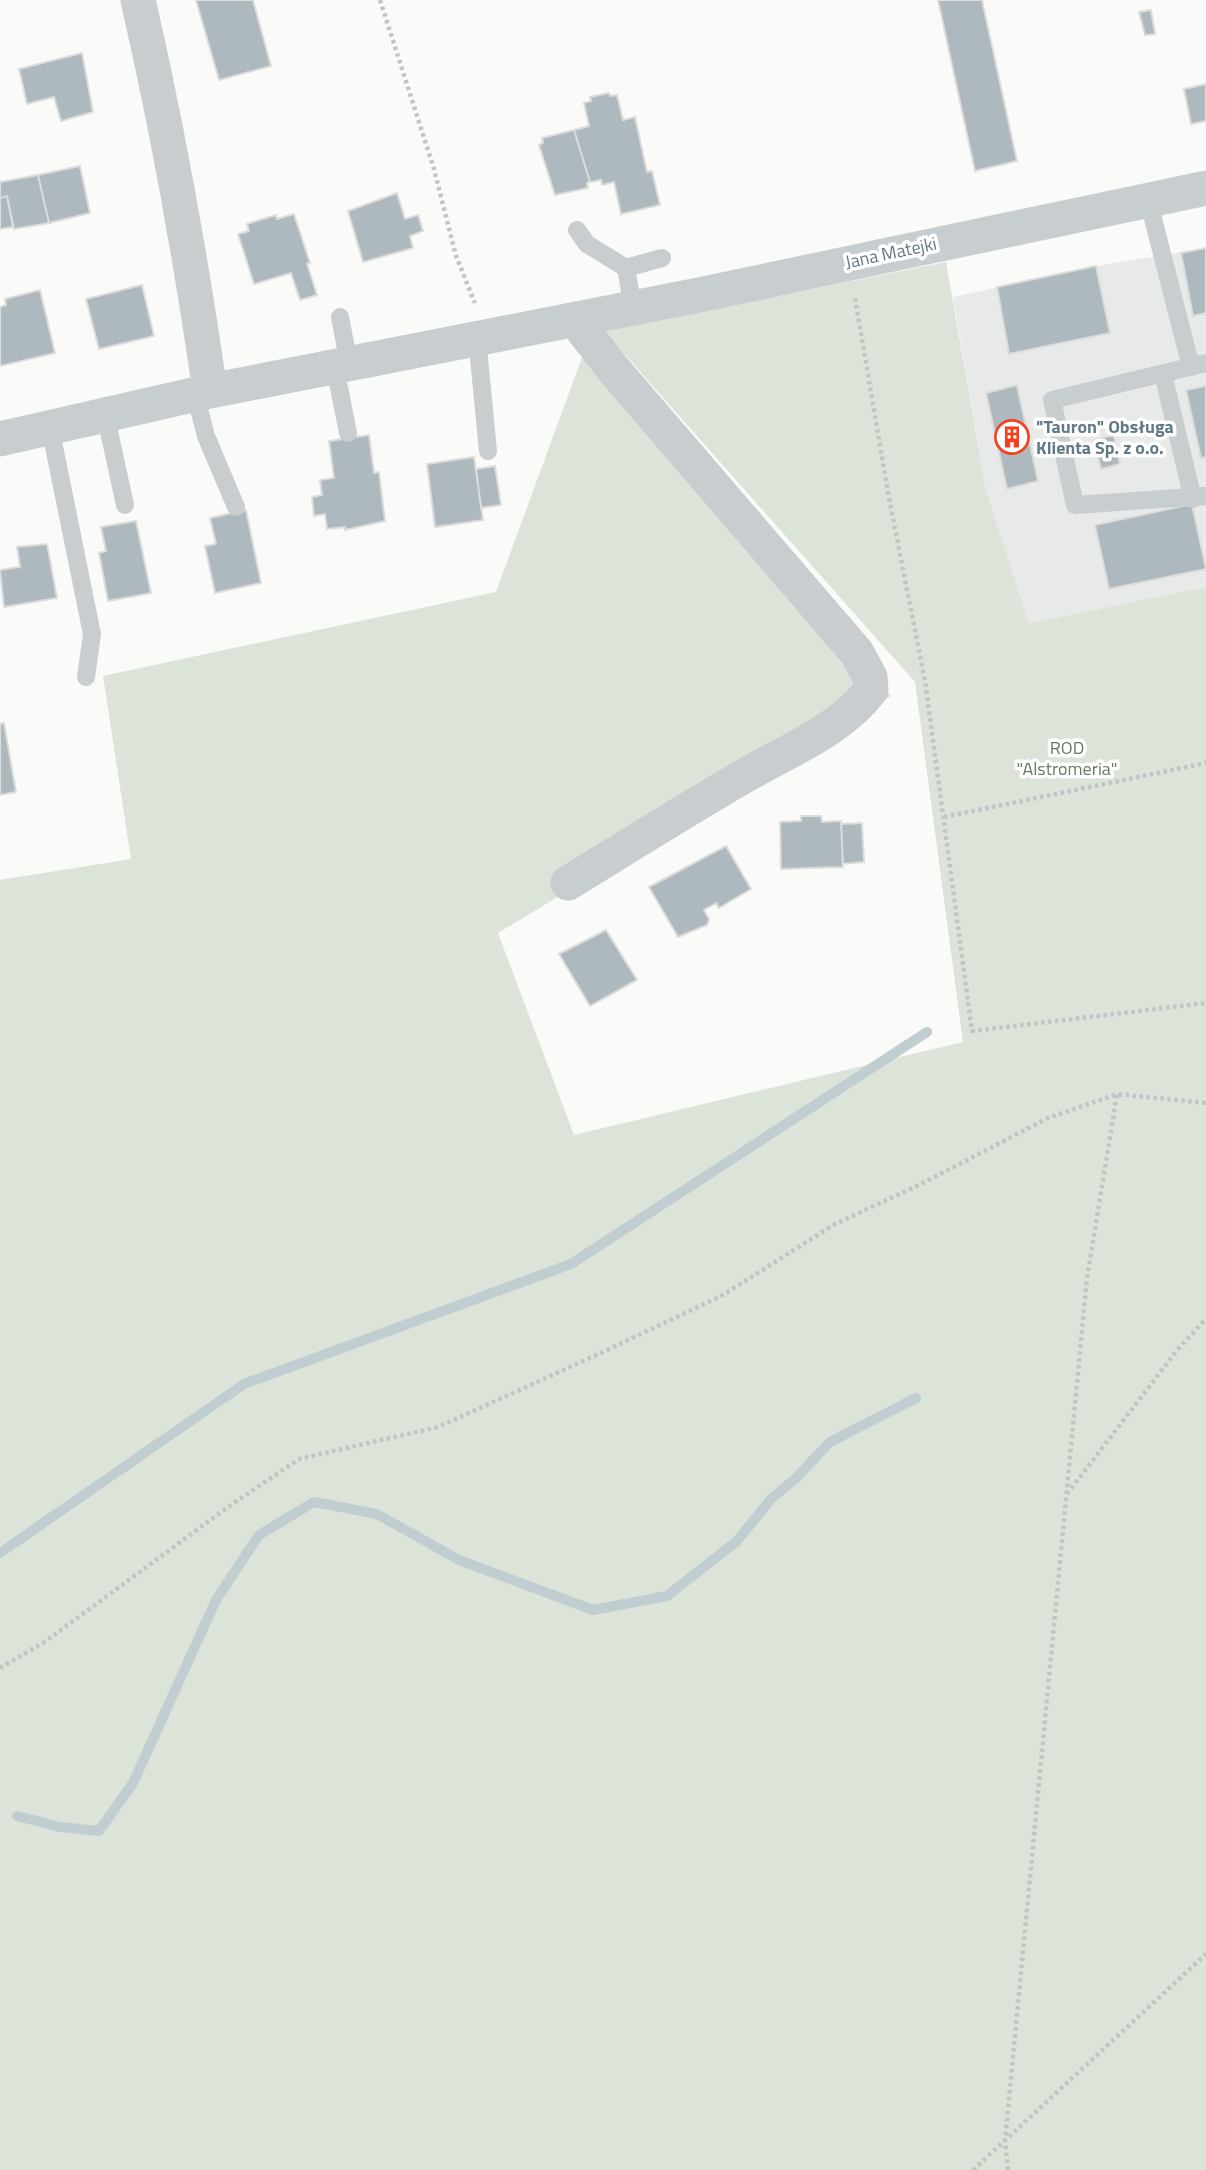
<svg xmlns="http://www.w3.org/2000/svg" width="1206" height="2170" font-family="'Titillium Web',sans-serif">
  <rect width="100%" height="100%" fill="#fafaf8"/>
  <path fill="#e8eae9" d="M 1206,248 L 1206,587 L 1029,623 L 986,490 L 953,297 L 1096,266 Z"/>
  <path fill="#dce3d8" d="M 946,262 L 986,490 L 1029,623 L 1206,587 L 1206,2170 L 0,2170 L 0,880 L 131,859 L 103,676 L 496,592 L 587,344 L 891,696 L 498,933 L 574,1135 L 963,1042 L 915,682 L 604,331 Z"/>
  <g fill="none" stroke-linecap="round" stroke-linejoin="round">
    <path stroke="#c0cdd1" stroke-width="10" d="M 0,1553 L 244,1384 L 571,1264 L 927,1032
      M 17,1816 L 60,1827 L 99,1831 L 133,1783 L 216,1600 L 259,1535 L 314,1502 L 377,1514 L 459,1560 L 593,1610 L 667,1596 L 737,1541 L 771,1499 L 796,1478 L 830,1442 L 916,1398"/>
  </g>
  <path fill="#adb9be" stroke="#dcdcda" stroke-width="2" d="M 196,0 L 253,0 L 271,66 L 219,80 Z
    M 938,0 L 982,0 L 1017,161 L 975,171 Z
    M 1151,10 L 1155,34 L 1145,35 L 1139,12 Z
    M 82,53 L 93,112 L 61,121 L 54,97 L 27,104 L 19,69 Z
    M 1206,84 L 1206,121 L 1191,124 L 1184,89 Z
    M 609,93 L 610,96 L 617,95 L 623,120 L 635,117 L 647,172 L 652,171 L 660,205 L 621,214 L 614,182 L 602,185 L 601,180 L 590,182 L 574,130 L 589,126 L 584,103 L 591,101 L 590,97 Z
    M 574,130 L 590,182 L 587,183 L 588,188 L 555,195 L 539,145 L 543,143 L 542,138 Z
    M 80,166 L 90,213 L 49,223 L 38,175 Z
    M 38,175 L 49,223 L 14,229 L 7,196 L 0,198 L 0,182 Z
    M 397,193 L 405,219 L 418,215 L 423,231 L 410,236 L 413,248 L 363,262 L 348,211 Z
    M 7,196 L 13,227 L 0,229 L 0,198 Z
    M 294,214 L 310,263 L 307,264 L 317,295 L 300,300 L 291,273 L 254,284 L 238,234 L 249,231 L 247,224 L 276,215 L 277,219 Z
    M 1206,248 L 1206,313 L 1193,316 L 1181,253 Z
    M 1096,266 L 1110,333 L 1009,354 L 997,287 Z
    M 142,285 L 154,336 L 99,349 L 86,299 Z
    M 40,290 L 55,353 L 0,366 L 0,307 L 6,305 L 5,299 Z
    M 1017,385 L 1038,481 L 1007,489 L 986,393 Z
    M 1206,386 L 1206,457 L 1201,458 L 1186,390 Z
    M 369,435 L 374,473 L 379,472 L 385,521 L 345,530 L 345,527 L 327,529 L 325,514 L 314,516 L 312,497 L 322,495 L 320,480 L 334,478 L 329,441 Z
    M 1114,435 L 1120,464 L 1101,469 L 1094,440 Z
    M 474,457 L 483,520 L 435,527 L 427,464 Z
    M 495,466 L 501,505 L 481,508 L 476,469 Z
    M 1192,504 L 1206,569 L 1109,589 L 1095,525 Z
    M 246,510 L 261,583 L 215,593 L 205,546 L 216,544 L 210,518 Z
    M 136,521 L 151,593 L 108,601 L 99,553 L 106,551 L 101,527 Z
    M 47,544 L 57,598 L 4,607 L 0,570 L 20,567 L 17,547 Z
    M 4,723 L 16,792 L 0,795 L 0,724 Z
    M 801,816 L 821,816 L 822,822 L 841,821 L 843,867 L 781,869 L 780,822 L 801,821 Z
    M 862,823 L 864,862 L 843,864 L 841,824 Z
    M 726,846 L 751,889 L 719,908 L 716,903 L 704,910 L 709,919 L 707,925 L 678,937 L 649,887 Z
    M 606,930 L 637,980 L 590,1006 L 559,954 Z"/>
  <g fill="none" stroke-linecap="round" stroke-linejoin="round">
    <path stroke="#c1c5c6" stroke-width="4.5" stroke-dasharray="3.5 3.5" stroke-linecap="butt" d="M 380,0 L 434,169 L 456,256 L 475,303
      M 855,298 L 889,498 L 925,681 L 972,1031 L 1206,1003
      M 944,817 L 1206,763
      M 1067,1494 L 1178,1349 L 1206,1319
      M 0,1668 L 46,1641 L 228,1507 L 299,1459 L 438,1427 L 603,1352 L 723,1295 L 835,1224 L 921,1184 L 1048,1118 L 1117,1094 L 1206,1103
      M 973,2170 L 1206,1954
      M 1008,2170 L 1005,2141 L 1087,1278 L 1117,1094"/>
    <path stroke="#c8cdd0" stroke-width="18" d="M 1148,199 L 1191,367
      M 577,230 L 587,244 L 626,268 L 662,258
      M 626,268 L 633,308
      M 340,317 L 349,364
      M 477,338 L 488,451
      M 1206,363 L 1052,400 L 1075,505 L 1206,496
      M 335,367 L 348,433
      M 1163,374 L 1193,499
      M 195,394 L 206,436 L 236,507
      M 105,413 L 125,505
      M 50,427 L 92,634 L 86,677"/>
    <path stroke="#c8cdd0" stroke-width="35" d="M 138,0 C 168,130 191,259 210,391
      M 0,439 L 210,391 L 699,295 L 1206,188
      M 568,883 C 625,848 681,813 739,779 C 784,752 839,732 871,690 L 870,677 L 857,653 L 614,370 L 575,320"/>
  </g>
  <defs>
    <g id="building-ring" transform="scale(1.75)"><circle r="9.5" fill="#fff" stroke="#f63f1c" stroke-width="1.5"/><path d="M-4-6H4V6H1V3H-1V6H-4ZM-2.5-4.3h1.7v1.8h-1.7ZM.8-4.3h1.7v1.8H.8ZM-2.5-1h1.7V.8h-1.7ZM.8-1h1.7V.8H.8Z" fill="#f63f1c"/></g>
  </defs>
  <g fill-rule="evenodd">
    <use href="#building-ring" x="1012" y="437"/>
  </g>
  <g text-anchor="middle" stroke-width="7" stroke-linejoin="round" paint-order="stroke">
    <g font-size="18" fill="#627986" stroke="#fff">
      <text transform="translate(891 253) rotate(-12)" y="6">Jana Matejki</text>
    </g>
    <g font-size="18" font-weight="bold" fill="#627986" stroke="#fff" text-anchor="start">
      <text x="1036" y="433">"Tauron" Obsługa<tspan x="1036" dy="21">Klienta Sp. z o.o.</tspan></text>
    </g>
    <g font-size="18" fill="#687c61" stroke="#fff">
      <text x="1067" y="754">ROD<tspan x="1067" dy="21">"Alstromeria"</tspan></text>
    </g>
  </g>
</svg>
